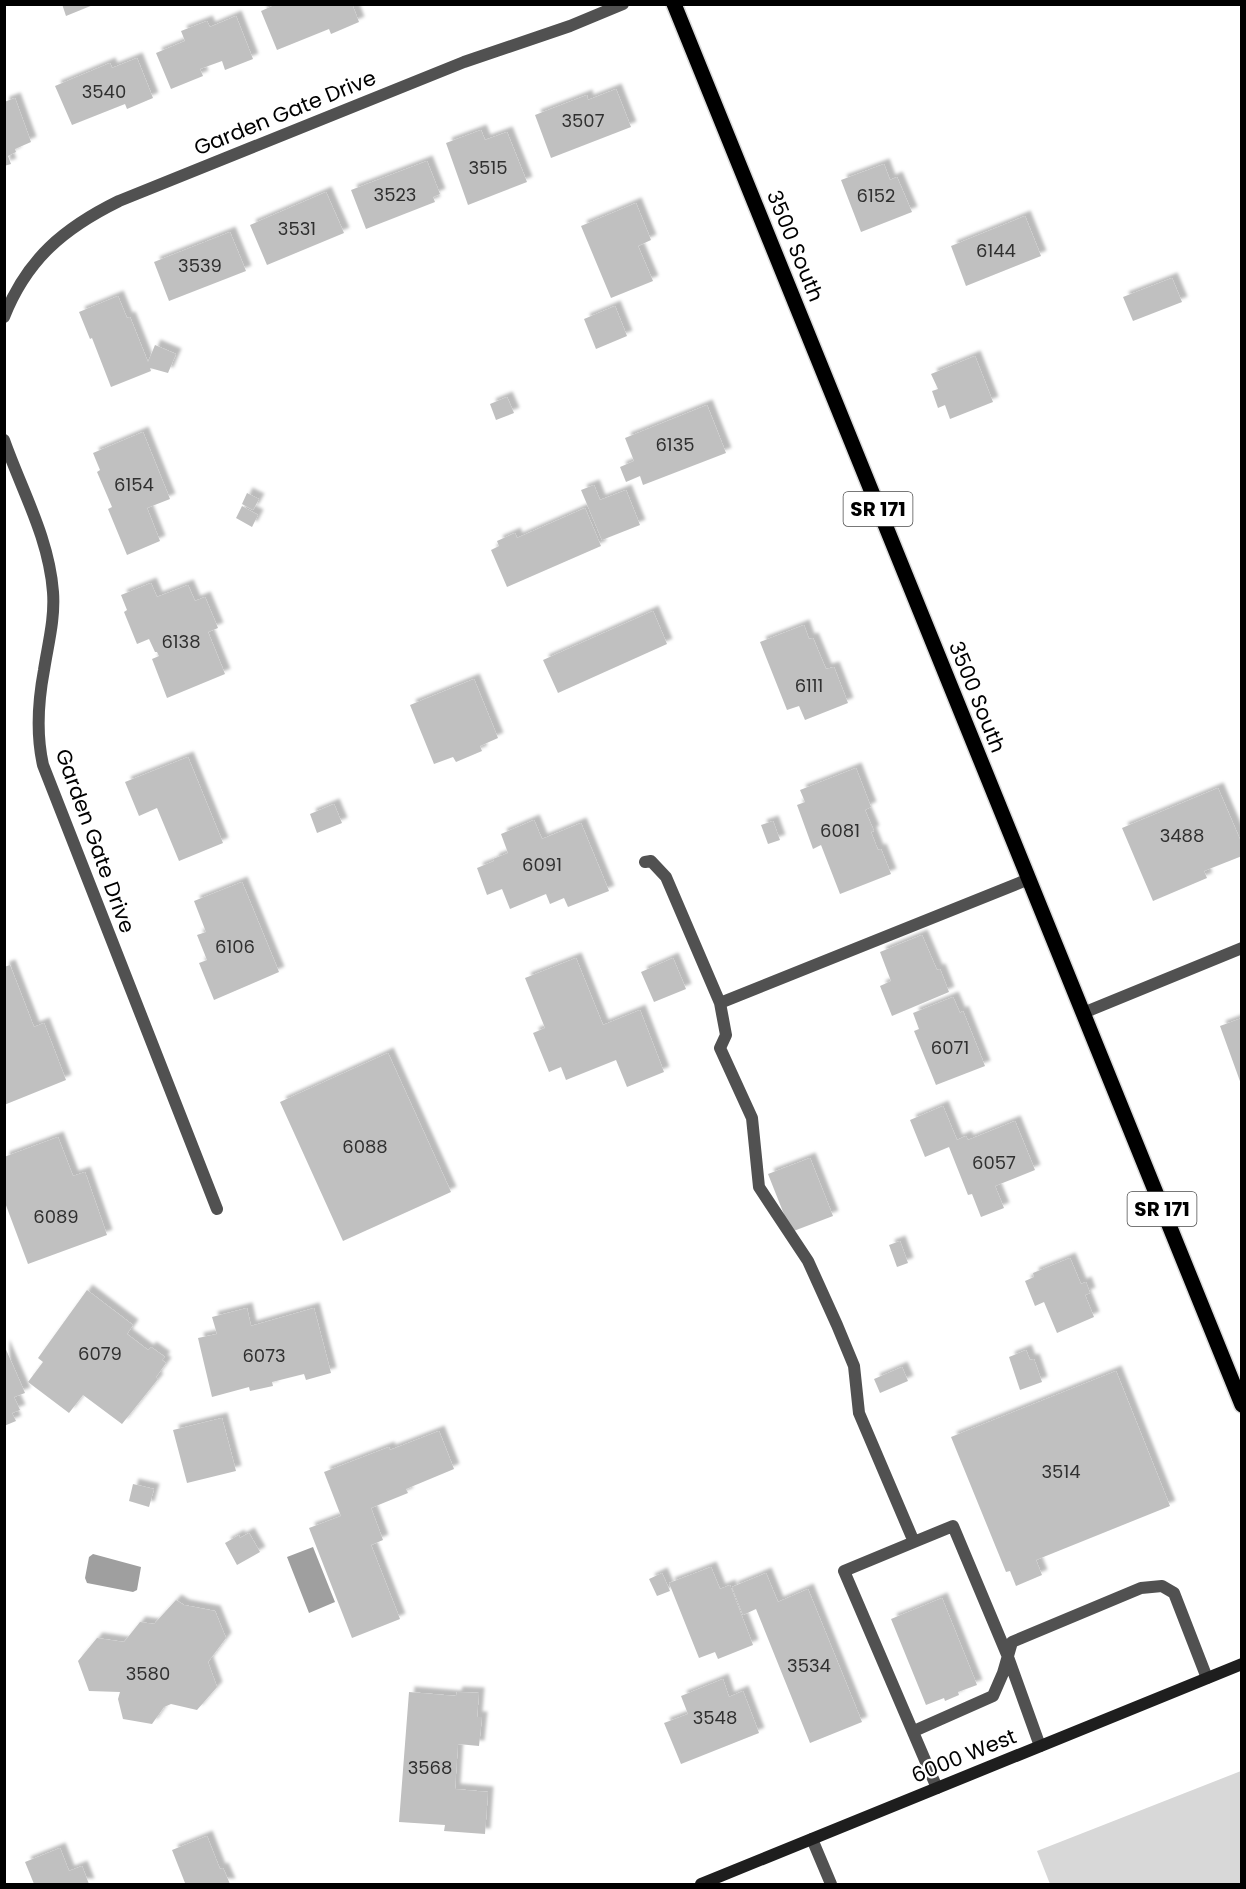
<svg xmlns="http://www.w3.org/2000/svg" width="1246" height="1889" font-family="Poppins,sans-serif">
  <defs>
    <filter id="shadow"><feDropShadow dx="5.5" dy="-5.5" stdDeviation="1.5" flood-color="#0004"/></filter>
  </defs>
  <rect width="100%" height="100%" fill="#fff"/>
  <path fill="#d8d8d8" d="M 1241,1771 L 1241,1884 L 1050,1884 L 1037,1851 Z"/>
  <path fill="#9f9f9f" d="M 313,1547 L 335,1602 L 309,1613 L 287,1557 Z
    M 93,1554 L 141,1567 L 137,1590 L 133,1592 L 87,1583 L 85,1578 L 89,1557 Z"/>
  <path fill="#c0c0c0" filter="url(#shadow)" d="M 62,4 L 93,4 L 93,5 L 66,16 Z
    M 277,4 L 352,4 L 359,22 L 331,34 L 329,29 L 277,50 L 261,11 Z
    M 236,16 L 253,59 L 225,70 L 222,61 L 200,69 L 203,76 L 171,89 L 156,53 L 185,41 L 181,31 L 207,21 L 210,27 Z
    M 137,58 L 153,98 L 127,109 L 125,104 L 72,125 L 55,86 L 110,63 L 112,68 Z
    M 616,89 L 631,127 L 551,158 L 535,115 L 587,95 L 588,100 Z
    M 15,98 L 31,142 L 15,149 L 16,152 L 8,156 L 11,164 L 4,166 L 4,102 Z
    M 481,130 L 485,140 L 507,132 L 527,182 L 468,205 L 446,143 Z
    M 427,161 L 440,194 L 433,197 L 435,202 L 366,229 L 351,190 Z
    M 884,164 L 890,180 L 897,177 L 912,212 L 861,232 L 841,180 Z
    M 326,192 L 344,233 L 267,265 L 250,225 Z
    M 636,203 L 651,240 L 638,246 L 653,281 L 611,298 L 581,226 Z
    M 1025,216 L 1041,256 L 966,286 L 951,246 Z
    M 230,232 L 246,271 L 169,301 L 154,262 Z
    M 1172,278 L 1182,302 L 1133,321 L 1123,297 Z
    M 118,296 L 127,318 L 130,317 L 148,362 L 155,345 L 176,354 L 168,373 L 150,368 L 151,371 L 111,387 L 92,338 L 90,339 L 79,312 Z
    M 615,306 L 627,336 L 596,349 L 584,319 Z
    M 975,356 L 993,402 L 950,419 L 945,405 L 938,408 L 932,391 L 938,389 L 931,374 Z
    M 507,397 L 514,413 L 496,420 L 490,404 Z
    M 707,405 L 726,453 L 643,485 L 640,476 L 626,482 L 620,467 L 634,461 L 625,438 Z
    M 143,432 L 170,499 L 147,508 L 160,541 L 127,555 L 108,509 L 112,507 L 97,472 L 100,470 L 93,453 Z
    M 594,485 L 600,500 L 626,490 L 640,525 L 602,540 L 581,490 Z
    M 247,493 L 259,499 L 253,510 L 242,504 Z
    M 242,506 L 258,515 L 252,527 L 236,518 Z
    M 585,508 L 601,546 L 507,587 L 491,550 L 499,546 L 497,541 L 515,533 L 517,538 Z
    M 151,583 L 157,597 L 188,585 L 195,601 L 205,597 L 218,628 L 208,632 L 225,674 L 167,698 L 152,659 L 159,656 L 157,652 L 155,652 L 149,639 L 137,644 L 124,612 L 127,610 L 121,595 Z
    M 653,611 L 667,644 L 558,693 L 543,660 Z
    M 804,625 L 809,639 L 813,638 L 826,669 L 834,667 L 848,703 L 805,720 L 799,706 L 787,710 L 760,642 Z
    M 474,679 L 498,738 L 480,746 L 482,751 L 456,762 L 453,757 L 434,764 L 410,705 Z
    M 188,757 L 223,843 L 179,861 L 157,808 L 139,816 L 125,782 Z
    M 856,768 L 871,807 L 865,810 L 874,831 L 871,832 L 878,850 L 881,849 L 891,874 L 840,894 L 821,845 L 813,849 L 797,805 L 805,802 L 800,790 Z
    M 1218,788 L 1242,844 L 1242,856 L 1204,871 L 1207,878 L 1153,901 L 1122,828 Z
    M 334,804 L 342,823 L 317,833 L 310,814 Z
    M 534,820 L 542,839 L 581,823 L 609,891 L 568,907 L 564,898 L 550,904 L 546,894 L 510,909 L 502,889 L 487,895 L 477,868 L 494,861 L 493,859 L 508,853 L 501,834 Z
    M 773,821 L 780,840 L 768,844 L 761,825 Z
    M 242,882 L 279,972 L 214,1000 L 199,963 L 207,960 L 197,935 L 206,932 L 194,901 Z
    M 922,935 L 937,970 L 940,969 L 949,992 L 892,1016 L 880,986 L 891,981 L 880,952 Z
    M 576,958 L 603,1025 L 640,1010 L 664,1072 L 627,1087 L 616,1060 L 566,1080 L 561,1067 L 549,1072 L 533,1033 L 545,1028 L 525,978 Z
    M 673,958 L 686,989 L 654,1002 L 641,972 Z
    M 10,965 L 34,1027 L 44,1023 L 66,1080 L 4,1105 L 4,967 Z
    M 953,997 L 960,1013 L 963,1011 L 985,1066 L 936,1085 L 914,1031 L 919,1029 L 913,1013 Z
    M 1242,1018 L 1242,1084 L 1241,1084 L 1220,1026 Z
    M 388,1053 L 451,1192 L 343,1241 L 280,1102 Z
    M 943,1106 L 957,1140 L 966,1136 L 968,1140 L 1015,1121 L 1035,1170 L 995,1186 L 1004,1208 L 981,1217 L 972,1194 L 968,1195 L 949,1147 L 925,1157 L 910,1120 Z
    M 58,1137 L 73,1176 L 85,1172 L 107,1235 L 28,1264 L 4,1200 L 4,1157 Z
    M 810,1158 L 833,1216 L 791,1232 L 768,1174 Z
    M 900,1241 L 908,1263 L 897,1267 L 889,1245 Z
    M 1070,1258 L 1081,1284 L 1086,1282 L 1090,1293 L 1085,1295 L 1094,1317 L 1057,1333 L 1044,1302 L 1035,1306 L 1025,1281 L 1034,1277 L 1033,1273 Z
    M 87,1290 L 133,1325 L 127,1334 L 148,1350 L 151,1347 L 165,1357 L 162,1360 L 166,1363 L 156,1377 L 158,1379 L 122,1424 L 83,1395 L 69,1413 L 28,1382 L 43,1362 L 38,1358 Z
    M 247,1308 L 251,1326 L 314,1308 L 331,1373 L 306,1380 L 304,1374 L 272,1382 L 273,1386 L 250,1391 L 249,1387 L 212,1397 L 198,1338 L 217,1334 L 212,1317 Z
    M 4,1345 L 25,1393 L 14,1397 L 20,1410 L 12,1413 L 16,1421 L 4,1426 Z
    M 1026,1350 L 1030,1360 L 1034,1359 L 1042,1382 L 1020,1390 L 1009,1357 Z
    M 902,1367 L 908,1381 L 880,1393 L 874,1379 Z
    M 1116,1371 L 1170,1506 L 1036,1560 L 1042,1575 L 1016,1586 L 1010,1571 L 1006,1572 L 951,1437 Z
    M 222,1418 L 236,1471 L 187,1483 L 173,1430 Z
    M 439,1431 L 454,1469 L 406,1489 L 408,1493 L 371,1508 L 383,1540 L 371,1545 L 400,1619 L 352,1638 L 309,1528 L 341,1516 L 324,1472 L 389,1447 L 390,1450 Z
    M 133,1484 L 154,1489 L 149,1507 L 129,1501 Z
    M 249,1533 L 260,1552 L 237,1565 L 225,1543 L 239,1535 L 240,1538 Z
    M 711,1567 L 720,1589 L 730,1585 L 753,1645 L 718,1659 L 715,1652 L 699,1658 L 669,1583 Z
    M 662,1573 L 670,1591 L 657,1596 L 649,1579 Z
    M 766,1573 L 778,1602 L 808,1589 L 862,1722 L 810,1743 L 756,1609 L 743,1615 L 732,1587 Z
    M 942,1598 L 977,1685 L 958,1692 L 959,1695 L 945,1701 L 944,1698 L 926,1705 L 891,1619 Z
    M 176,1600 L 184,1605 L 215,1611 L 226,1638 L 208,1662 L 217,1687 L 197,1710 L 171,1704 L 164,1707 L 152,1724 L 123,1719 L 118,1699 L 120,1692 L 89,1691 L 78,1661 L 97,1638 L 124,1642 L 140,1622 L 154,1624 Z
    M 723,1679 L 729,1697 L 743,1691 L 759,1733 L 681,1764 L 664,1723 L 688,1714 L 681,1696 Z
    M 409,1692 L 456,1696 L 457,1692 L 479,1693 L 477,1717 L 482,1717 L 479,1746 L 458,1744 L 455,1789 L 488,1792 L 485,1834 L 444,1831 L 445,1825 L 399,1822 Z
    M 207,1836 L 220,1869 L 223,1868 L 230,1884 L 181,1884 L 185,1883 L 172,1850 Z
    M 60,1848 L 69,1871 L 82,1866 L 89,1884 L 34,1884 L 25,1862 Z"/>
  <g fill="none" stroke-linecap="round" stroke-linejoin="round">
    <g stroke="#dbdbdb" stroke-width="18">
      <path id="primary" d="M 674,4 L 1242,1405"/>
    </g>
    <path stroke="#515151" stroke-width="12" d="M 645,862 L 651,861 L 666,877 L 720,1003 L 1029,879
      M 720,1003 L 726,1035 L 720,1048 L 752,1118 L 759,1187 L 808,1261 L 837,1325 L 854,1366 L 859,1413 L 914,1542 L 844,1571 L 937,1788
      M 914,1542 L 953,1526 L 1008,1657 L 1040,1746
      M 914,1731 L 993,1696 L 1003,1673 L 1012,1642 L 1141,1588 L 1162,1586 L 1174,1593 L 1207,1678
      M 812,1839 L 831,1884"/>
    <path stroke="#515151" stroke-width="12" d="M 4,317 C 27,259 64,228 119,201 L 464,62 L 570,26 L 623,4
      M 4,440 C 22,491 49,538 53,592 C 55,619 48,644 44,670 C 38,702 36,734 43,765 L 217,1209
      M 1083,1013 L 1242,948"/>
    <path stroke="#1e1e1e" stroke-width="12" d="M 701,1884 L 1242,1664"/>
    <use href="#primary" stroke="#000" stroke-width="15"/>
  </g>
  <g text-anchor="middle" stroke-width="4.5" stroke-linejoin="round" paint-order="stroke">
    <g font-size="18" fill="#303030">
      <text x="104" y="98">3540</text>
      <text x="583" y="127">3507</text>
      <text x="488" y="174">3515</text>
      <text x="395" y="201">3523</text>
      <text x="876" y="202">6152</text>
      <text x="297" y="235">3531</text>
      <text x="996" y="257">6144</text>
      <text x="200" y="272">3539</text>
      <text x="675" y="451">6135</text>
      <text x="134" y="491">6154</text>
      <text x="181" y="648">6138</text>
      <text x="809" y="692">6111</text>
      <text x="840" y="837">6081</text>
      <text x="1182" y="842">3488</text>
      <text x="542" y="871">6091</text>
      <text x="235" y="953">6106</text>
      <text x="950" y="1054">6071</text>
      <text x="365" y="1153">6088</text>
      <text x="994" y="1169">6057</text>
      <text x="56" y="1223">6089</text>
      <text x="100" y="1360">6079</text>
      <text x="264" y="1362">6073</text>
      <text x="1061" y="1478">3514</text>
      <text x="809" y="1672">3534</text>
      <text x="148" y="1680">3580</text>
      <text x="715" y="1724">3548</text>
      <text x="430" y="1774">3568</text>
    </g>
    <g fill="#fff" stroke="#4c4c4c" stroke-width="1.5">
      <rect x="843.5" y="492" width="69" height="34" rx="4.5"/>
      <rect x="1127.5" y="1192" width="69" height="34" rx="4.5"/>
    </g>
    <g font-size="20" font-weight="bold" fill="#000">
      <text x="878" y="516">SR 171</text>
      <text x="1162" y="1216">SR 171</text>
    </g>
    <g font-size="21" fill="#000" stroke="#fff">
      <text transform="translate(285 113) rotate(-22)" y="7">Garden Gate Drive</text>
      <text transform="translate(795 246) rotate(68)" y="7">3500 South</text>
      <text transform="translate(977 697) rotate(68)" y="7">3500 South</text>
      <text transform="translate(95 841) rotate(70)" y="7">Garden Gate Drive</text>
      <text transform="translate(964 1756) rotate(-22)" y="7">6000 West</text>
    </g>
  </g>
  <rect width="1246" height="1889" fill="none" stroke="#000000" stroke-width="12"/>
</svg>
